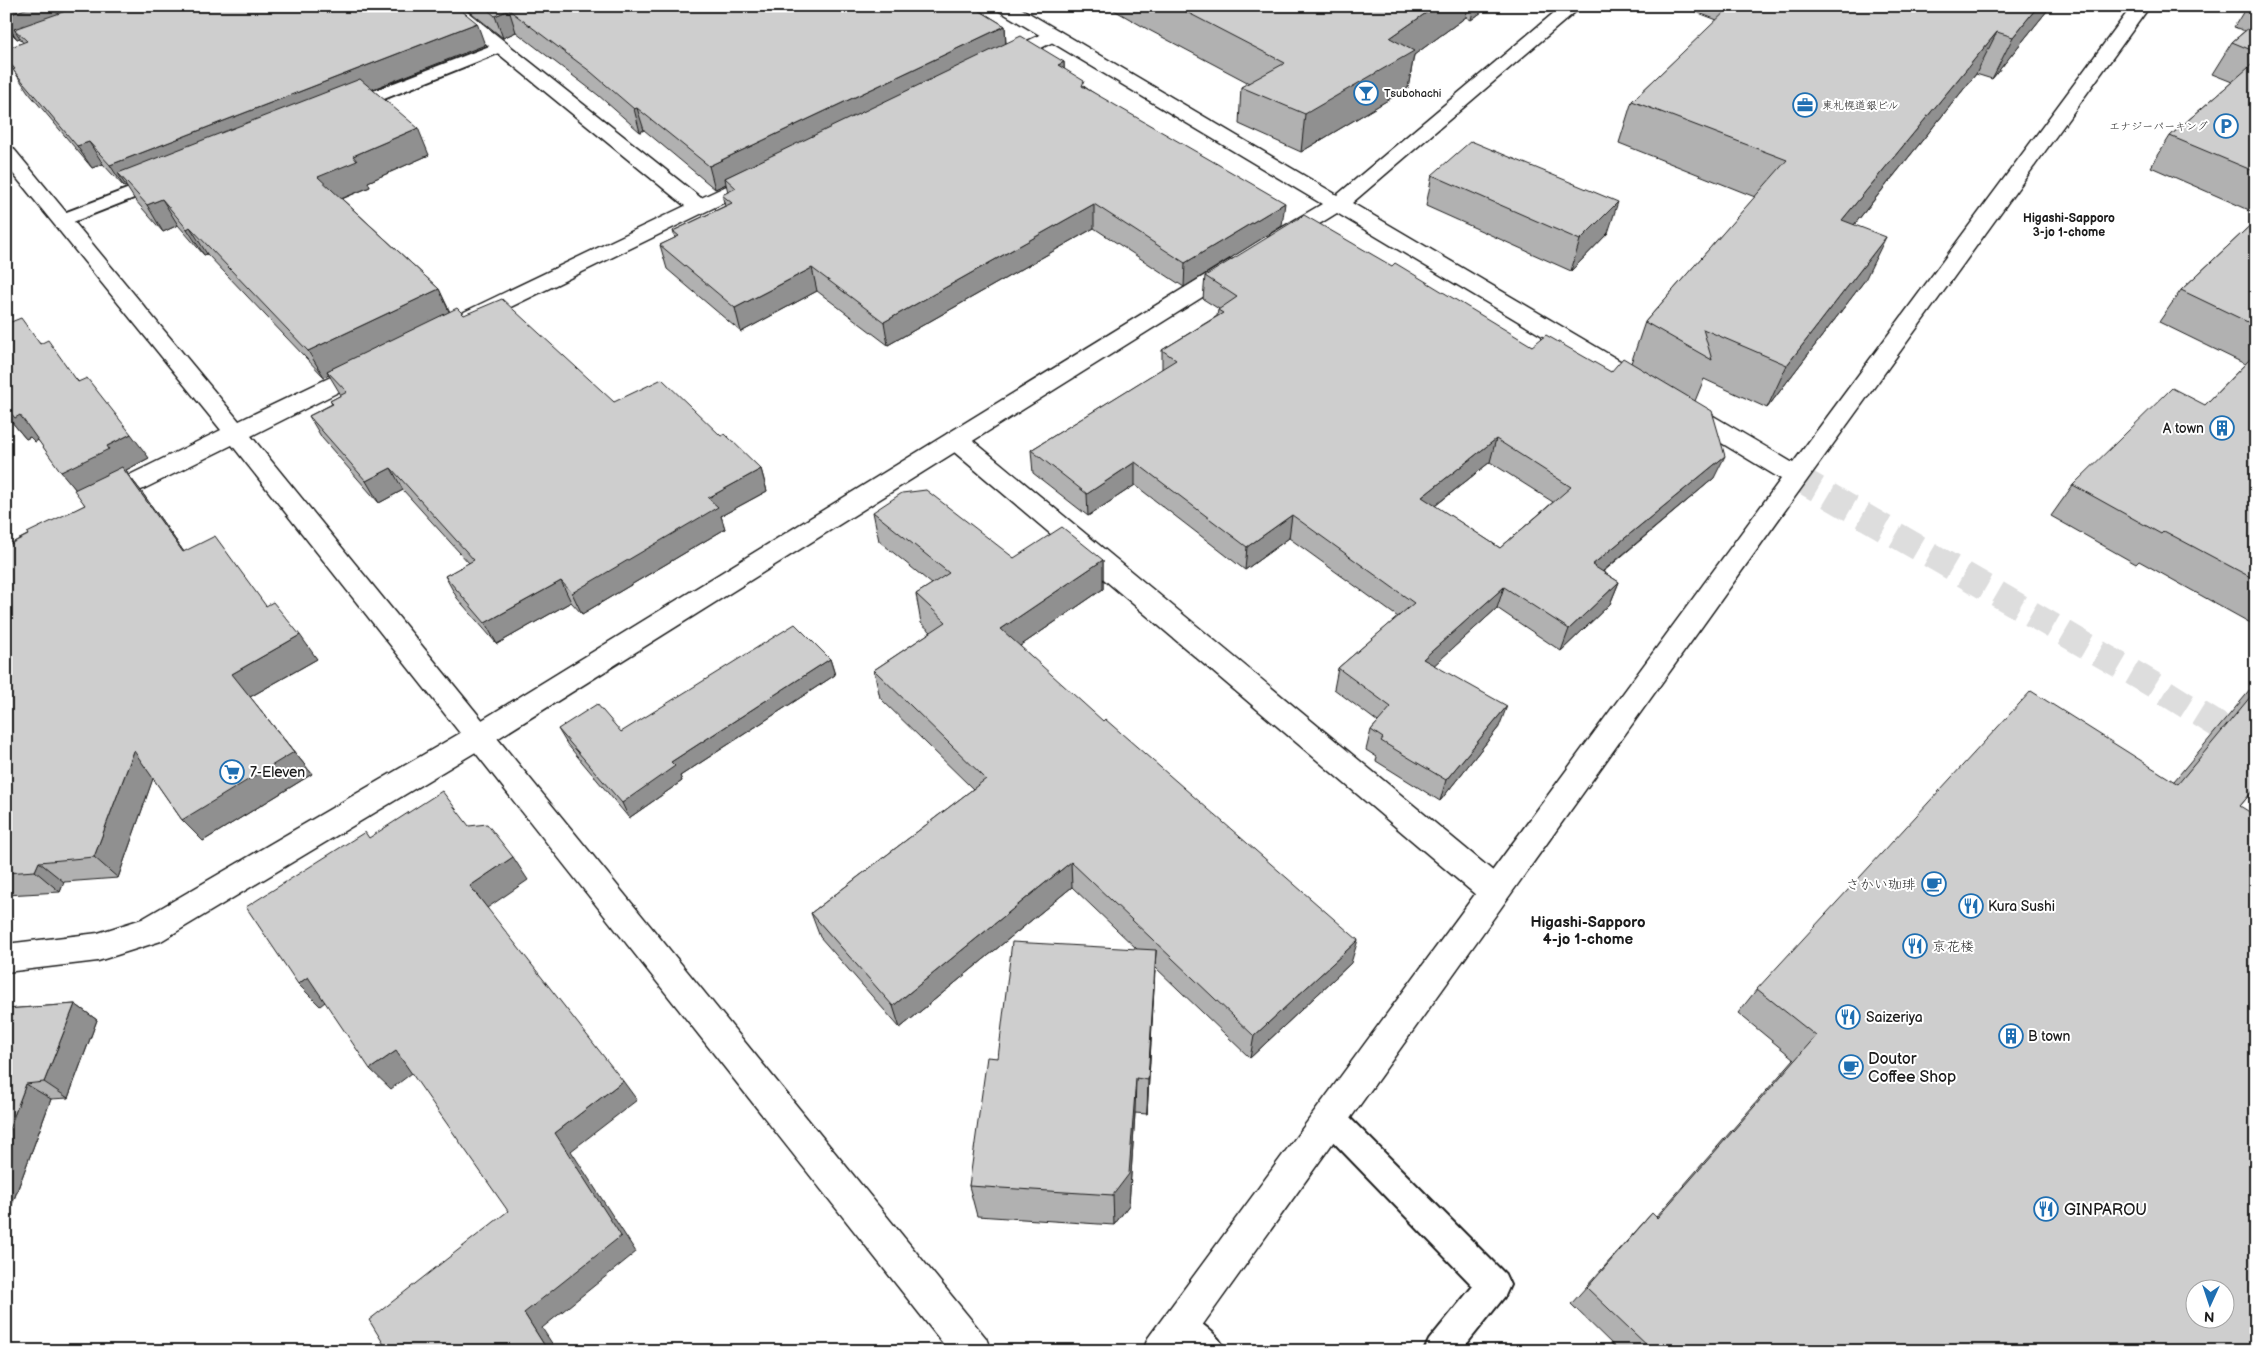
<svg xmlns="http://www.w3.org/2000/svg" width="2262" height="1357" font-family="'Balsamiq Sans','Klee One',sans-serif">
  <rect width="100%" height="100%" fill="#fff"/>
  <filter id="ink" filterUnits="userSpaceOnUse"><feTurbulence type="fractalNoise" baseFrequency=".02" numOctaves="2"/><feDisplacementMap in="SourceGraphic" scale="10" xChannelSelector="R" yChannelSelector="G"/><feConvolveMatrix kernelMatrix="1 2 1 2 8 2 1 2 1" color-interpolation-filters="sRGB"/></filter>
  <g filter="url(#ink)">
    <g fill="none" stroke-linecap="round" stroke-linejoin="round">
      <path stroke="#ddd" stroke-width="26" stroke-dasharray="26 13" stroke-linecap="butt" d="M 1795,476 L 2152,684 L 2256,749"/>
      <g stroke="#1c1c1c" stroke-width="4">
        <path id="service" d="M 500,42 L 506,44 L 508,47 L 506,50 L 354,111 L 342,111 L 340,107 L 342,103 Z
          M 161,176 L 167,177 L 170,181 L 167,185 L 68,224 L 62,226 L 56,224 L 53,220 L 56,216 Z
          M 1329,1103 L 1339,1107 L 1505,1274 L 1510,1285 L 1505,1296 L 1461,1351 L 1424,1351 L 1429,1340 L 1473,1286 L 1319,1127 L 1314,1117 L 1319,1107 Z
          M 1179,1311 C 1197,1319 1218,1333 1226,1351 C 1198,1351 1176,1357 1163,1327 L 1168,1316 Z"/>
      </g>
      <g stroke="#1c1c1c" stroke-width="3">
        <path id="minor" d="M 440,6 L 460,6 L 701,198 L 748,176 L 755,174 L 762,176 L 765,180 L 762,184 L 480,322 L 472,324 L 464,322 L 461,317 L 464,312 L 685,206 Z
          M 1053,29 L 1059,31 L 1062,35 L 1059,39 L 1007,65 L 1000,67 L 993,65 L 991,61 L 993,57 Z
          M 6,146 L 13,148 L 239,421 L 360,363 L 368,360 L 376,363 L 380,368 L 376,373 L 251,436 L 986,1338 L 991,1351 L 949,1351 L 232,445 L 111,505 L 102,508 L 93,505 L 90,499 L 93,493 L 221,430 L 6,165 Z
          M 956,432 L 965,434 L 1505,881 L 1509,891 L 1505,901 L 1494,905 L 1483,901 L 947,446 L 944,440 L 947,434 Z"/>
      </g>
      <g stroke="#1c1c1c" stroke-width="3">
        <path id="tertiary" d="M 995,6 L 1017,6 L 1337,195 L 1562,6 L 1582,6 L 1352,203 L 1654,381 L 1658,387 L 1654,393 L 1646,395 L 1638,393 L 1337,213 L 1287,244 L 1279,246 L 1271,244 L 1268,239 L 1271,234 L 1322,204 L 998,10 Z
          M 2132,6 L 2150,6 L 1781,516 L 1184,1351 L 1143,1351 L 1148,1338 L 1781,479 L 1677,416 L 1673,410 L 1677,404 L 1685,402 L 1693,404 L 1793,463 Z
          M 1236,259 L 1244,261 L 1247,266 L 1244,271 L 489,744 L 161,941 L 98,961 L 6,972 L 6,944 L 98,933 L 142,919 L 469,728 L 1228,261 Z"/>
      </g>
      <use href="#service" fill="#fff" fill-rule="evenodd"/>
      <use href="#minor" fill="#fff" fill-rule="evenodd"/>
      <use href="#tertiary" fill="#fff" fill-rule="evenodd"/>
    </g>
    <path fill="#b1b1b1" stroke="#1c1c1c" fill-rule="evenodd" d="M 6,6 L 485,45 L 372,89 L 429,155 L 368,182 L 370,187 L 342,199 L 439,289 L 450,312 L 464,315 L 614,402 L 721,436 L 761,469 L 767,491 L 721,516 L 725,529 L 582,614 L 571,602 L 497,644 L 457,598 L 445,576 L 469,563 L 403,490 L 379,503 L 322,438 L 309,416 L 332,404 L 330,401 L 341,395 L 329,375 L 324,377 L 207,254 L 204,255 L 178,225 L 163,232 L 135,200 L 126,186 L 124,187 L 103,164 L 92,168 L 28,92 L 6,59 L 9,57 L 6,52 L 6,49 L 23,43 L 20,38 L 17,39 L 6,28 Z
      M 463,6 L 972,6 L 1005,26 L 1006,43 L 1064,62 L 1064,69 L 1085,87 L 1282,226 L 1184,287 L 1094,228 L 888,345 L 817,291 L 741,332 L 667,269 L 660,245 L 675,238 L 673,231 L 725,206 L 722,195 L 728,192 L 726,184 L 715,189 L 644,130 L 640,132 L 598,95 L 516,32 L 503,38 Z
      M 1107,6 L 1490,6 L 1471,20 L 1466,17 L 1414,55 L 1408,88 L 1301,152 L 1239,124 L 1241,87 L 1249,83 L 1149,30 Z
      M 1692,6 L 2051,6 L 1992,79 L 1976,74 L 1854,225 L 1865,280 L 1767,408 L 1704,379 L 1695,401 L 1714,478 L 1603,572 L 1619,582 L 1610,604 L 1561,651 L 1497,608 L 1434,665 L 1499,727 L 1440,801 L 1376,761 L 1377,757 L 1366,750 L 1371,730 L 1378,722 L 1334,689 L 1338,668 L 1398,617 L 1289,538 L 1245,570 L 1135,485 L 1088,516 L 1033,473 L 1031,450 L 1162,369 L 1162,350 L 1217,316 L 1218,310 L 1219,309 L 1203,299 L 1205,276 L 1532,346 L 1611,372 L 1631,363 L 1645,322 L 1755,197 L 1619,143 L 1632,101 L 1717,20 L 1691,10 ZM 1490,462 L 1553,502 L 1500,548 L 1435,506 Z
      M 2247,6 L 2256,6 L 2256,213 L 2151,167 L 2170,136 L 2232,82 L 2212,74 L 2232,42 L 2245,31 L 2234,27 Z
      M 1432,175 L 1608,233 L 1571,271 L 1426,206 Z
      M 2256,220 L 2256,626 L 2139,561 L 2136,564 L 2051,516 L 2073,485 L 2205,405 L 2245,364 L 2159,322 L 2181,290 Z
      M 6,324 L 41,344 L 79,382 L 149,458 L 126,470 L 128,473 L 127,473 L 141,491 L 184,552 L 266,606 L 317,659 L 250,697 L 312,774 L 203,841 L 182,820 L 153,778 L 118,878 L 64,882 L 60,892 L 6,895 L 6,546 L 85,505 L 76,490 L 38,440 L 35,442 L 30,437 L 26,439 L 11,421 L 6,423 Z
      M 873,512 L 1014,558 L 1103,560 L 1103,589 L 1020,646 L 1351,963 L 1250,1058 L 1155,967 L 1147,1114 L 1135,1113 L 1129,1205 L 1114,1225 L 977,1216 L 969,1186 L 998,1058 L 1137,949 L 1072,887 L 900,1028 L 820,937 L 811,913 L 973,789 L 880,698 L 874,670 L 931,632 L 921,623 L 916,594 L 932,584 L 879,541 Z
      M 830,659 L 835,675 L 680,776 L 682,781 L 629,818 L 567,744 L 558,729 L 621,732 Z
      M 2256,683 L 2256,787 L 2240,806 L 2256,1351 L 1619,1351 L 1571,1304 L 1652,1213 L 1656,1217 L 1794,1059 L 1738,1013 L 1757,989 L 2174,781 Z
      M 75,1004 L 97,1020 L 68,1098 L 51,1099 L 6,1221 L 6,1009 Z"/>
    <path fill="#909090" stroke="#1c1c1c" d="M 33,6 L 109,6 L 14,29 L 20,38 L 17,39 L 6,23 L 6,16 Z
      M 1436,6 L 1468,6 L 1466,17 L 1414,55 L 1408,88 L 1301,152 L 1305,114 L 1390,38 Z
      M 1474,6 L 1490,6 L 1471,20 Z
      M 2038,6 L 2051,6 L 1992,79 L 2013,37 Z
      M 509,10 L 516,32 L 503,38 L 495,16 Z
      M 477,23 L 485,45 L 129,185 L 118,173 L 126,186 L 124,187 L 110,165 Z
      M 1005,26 L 1006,49 L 725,178 L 726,184 L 715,189 L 709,166 Z
      M 1997,32 L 1976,74 L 1823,263 L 1842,220 Z
      M 1064,62 L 1065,85 L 1058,65 Z
      M 637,108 L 644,130 L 640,132 L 634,109 Z
      M 418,128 L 429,155 L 368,182 L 370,187 L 331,203 L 318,177 L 353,156 Z
      M 89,142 L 103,164 L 92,168 L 77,146 Z
      M 162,199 L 178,225 L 163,232 L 147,205 Z
      M 1618,202 L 1608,233 L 1571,271 L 1580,240 Z
      M 1285,203 L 1282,226 L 1184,287 L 1185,263 Z
      M 1094,204 L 1094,228 L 888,345 L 884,322 Z
      M 190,227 L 207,254 L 204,255 L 187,229 Z
      M 1886,237 L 1865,280 L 1767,408 L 1787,365 Z
      M 812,268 L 817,291 L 741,332 L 735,308 Z
      M 439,289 L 451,316 L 327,371 L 329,375 L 324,377 L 308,351 Z
      M 10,412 L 20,415 L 40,439 L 35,442 L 30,437 L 26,439 L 6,415 L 6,414 Z
      M 6,416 L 11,421 L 6,423 Z
      M 131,434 L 149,458 L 126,470 L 128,473 L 127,473 L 141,491 L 201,576 L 81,496 L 61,472 L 107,446 Z
      M 1496,439 L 1490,462 L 1417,520 L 1422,497 Z
      M 1725,456 L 1714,478 L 1584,587 L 1592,565 Z
      M 1135,462 L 1135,485 L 1088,516 L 1087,494 Z
      M 391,468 L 403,490 L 379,503 L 366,481 Z
      M 761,469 L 767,491 L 721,516 L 725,529 L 582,614 L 572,593 L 708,498 Z
      M 1292,515 L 1289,538 L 1245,570 L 1247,547 Z
      M 1103,560 L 1103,589 L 1004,657 L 1001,629 Z
      M 561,581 L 571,602 L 497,644 L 485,623 Z
      M 1619,582 L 1610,604 L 1561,651 L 1569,629 Z
      M 1504,587 L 1497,608 L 1418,680 L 1423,659 Z
      M 300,635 L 317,659 L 250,697 L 312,774 L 203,841 L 182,820 L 232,674 Z
      M 830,659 L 835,675 L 680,776 L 682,781 L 629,818 L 622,803 L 671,762 Z
      M 1507,706 L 1499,727 L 1440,801 L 1446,780 Z
      M 134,751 L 155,773 L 118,878 L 94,857 Z
      M 513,857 L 528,880 L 487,908 L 470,886 Z
      M 39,862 L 64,882 L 60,892 L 35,871 Z
      M 1071,862 L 1072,887 L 900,1028 L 893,1006 Z
      M 1358,940 L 1351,963 L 1250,1058 L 1254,1036 Z
      M 1156,950 L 1154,989 L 1147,1114 L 1148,1080 Z
      M 308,977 L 330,998 L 320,1006 L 298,984 Z
      M 75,1004 L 97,1020 L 68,1098 L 44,1082 Z
      M 396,1051 L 416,1070 L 391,1089 L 370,1069 Z
      M 1136,1078 L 1135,1113 L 1129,1205 L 1114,1225 L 1113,1195 Z
      M 623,1081 L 637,1100 L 571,1151 L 636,1252 L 542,1328 L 557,1351 L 548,1351 L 524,1313 L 555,1133 Z
      M 26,1084 L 51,1099 L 6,1221 L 6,1137 Z"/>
    <path fill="#cecece" stroke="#1c1c1c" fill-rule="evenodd" d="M 6,6 L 33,6 L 6,16 Z
      M 80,6 L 456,6 L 477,23 L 110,165 L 89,142 L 77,146 L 13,70 L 15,69 L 6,59 L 6,58 L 10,57 L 6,52 L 6,49 L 27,41 L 14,29 Z
      M 483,6 L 972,6 L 1005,26 L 709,166 L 637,108 L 634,109 L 591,72 L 509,10 L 495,16 Z
      M 1175,6 L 1436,6 L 1390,38 L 1414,51 L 1305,114 L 1241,87 L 1285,63 Z
      M 1731,6 L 2038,6 L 2013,37 L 1997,32 L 1842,220 L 1886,237 L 1787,365 L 1703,329 L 1712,360 L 1645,322 L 1787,160 L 1632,101 Z
      M 2256,22 L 2256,52 L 2232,42 Z
      M 1021,36 L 1064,62 L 1058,65 L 1084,81 L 1082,86 L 1285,203 L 1185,263 L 1094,204 L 884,322 L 812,268 L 735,308 L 660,245 L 679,236 L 673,231 L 732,203 L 722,195 L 736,188 L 725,178 Z
      M 2256,61 L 2256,172 L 2170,136 Z
      M 360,79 L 418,128 L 353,156 L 357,161 L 318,177 L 439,289 L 308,351 L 190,227 L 187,229 L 162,199 L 147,205 L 118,173 Z
      M 1471,141 L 1618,202 L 1580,240 L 1432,175 Z
      M 1304,215 L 1392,266 L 1395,263 L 1532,346 L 1546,335 L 1611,372 L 1623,358 L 1712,411 L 1725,456 L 1592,565 L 1619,582 L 1569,629 L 1504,587 L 1423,659 L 1507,706 L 1446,780 L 1381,741 L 1383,738 L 1371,730 L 1391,707 L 1338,668 L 1414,603 L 1292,515 L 1247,547 L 1135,462 L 1087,494 L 1031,450 L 1176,360 L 1162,350 L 1223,313 L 1218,310 L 1237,297 L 1205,276 ZM 1496,439 L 1571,487 L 1500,548 L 1422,497 Z
      M 2256,220 L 2256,326 L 2181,290 Z
      M 502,299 L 614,402 L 662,379 L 721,436 L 725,434 L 761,469 L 708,498 L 718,507 L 572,593 L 561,581 L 485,623 L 445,576 L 474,560 L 391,468 L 366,481 L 309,416 L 333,404 L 330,401 L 347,392 L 327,371 L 457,308 L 464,315 Z
      M 21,318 L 40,344 L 48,340 L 78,382 L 87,378 L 131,434 L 107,446 L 109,449 L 61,472 L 20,415 L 15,418 L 10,412 L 6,414 L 6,324 Z
      M 2256,353 L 2256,580 L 2164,531 L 2161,534 L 2073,485 L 2172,388 L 2205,405 Z
      M 122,467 L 183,552 L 215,536 L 266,606 L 273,602 L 300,635 L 232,674 L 294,752 L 182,820 L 134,751 L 94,857 L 39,862 L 35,871 L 6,873 L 6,546 L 28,535 L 27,533 L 85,505 L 74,490 Z
      M 926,490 L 1014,558 L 1062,527 L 1103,560 L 1001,629 L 1103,721 L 1105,719 L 1358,940 L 1254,1036 L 1071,862 L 893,1006 L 811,913 L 986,779 L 874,670 L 946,622 L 916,594 L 949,573 L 873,512 L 902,493 Z
      M 795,624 L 830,659 L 671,762 L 675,766 L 622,803 L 558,729 L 597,704 L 621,732 Z
      M 2256,690 L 2256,787 L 2240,806 L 2256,816 L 2256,1351 L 1653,1351 L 1587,1288 L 1652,1213 L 1657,1218 L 1816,1036 L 1757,989 L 2031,691 L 2178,784 ZM 2194,1290 L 2224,1290 L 2224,1320 L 2194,1320 Z
      M 442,791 L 469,826 L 487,824 L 513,857 L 470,886 L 623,1081 L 555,1133 L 621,1236 L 524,1313 L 548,1351 L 388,1351 L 369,1320 L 508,1211 L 396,1051 L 370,1069 L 308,977 L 298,984 L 246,907 L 365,832 L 369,838 Z
      M 1012,942 L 1156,950 L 1148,1080 L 1136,1078 L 1129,1174 L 1113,1195 L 969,1186 L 987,1057 L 998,1058 Z
      M 75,1004 L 44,1082 L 26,1084 L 6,1137 L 6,1009 Z"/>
  </g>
  <defs>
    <g id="bar-ring" transform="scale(1.25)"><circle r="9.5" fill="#fff" stroke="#1f6fb2" stroke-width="1.5"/><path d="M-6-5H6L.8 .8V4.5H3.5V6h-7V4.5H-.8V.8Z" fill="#1f6fb2"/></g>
    <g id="office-ring" transform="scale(1.25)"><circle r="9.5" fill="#fff" stroke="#1f6fb2" stroke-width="1.5"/><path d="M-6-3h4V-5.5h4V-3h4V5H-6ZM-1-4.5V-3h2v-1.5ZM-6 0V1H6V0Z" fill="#1f6fb2"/></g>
    <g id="parking-ring" transform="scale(1.25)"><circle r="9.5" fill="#fff" stroke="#1f6fb2" stroke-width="1.5"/><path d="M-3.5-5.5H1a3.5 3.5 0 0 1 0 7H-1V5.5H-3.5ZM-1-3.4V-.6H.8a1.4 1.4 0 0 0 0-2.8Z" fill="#1f6fb2"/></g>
    <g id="building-ring" transform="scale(1.25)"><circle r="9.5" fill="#fff" stroke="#1f6fb2" stroke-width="1.5"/><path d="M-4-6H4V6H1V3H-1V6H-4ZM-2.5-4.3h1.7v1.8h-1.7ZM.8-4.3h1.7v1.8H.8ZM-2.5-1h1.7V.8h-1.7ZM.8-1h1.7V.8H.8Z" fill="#1f6fb2"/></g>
    <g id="supermarket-ring" transform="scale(1.25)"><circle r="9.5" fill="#fff" stroke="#1f6fb2" stroke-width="1.5"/><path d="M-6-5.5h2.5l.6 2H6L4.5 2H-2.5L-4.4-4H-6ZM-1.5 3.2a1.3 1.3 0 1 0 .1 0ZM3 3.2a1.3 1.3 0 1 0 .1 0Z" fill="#1f6fb2"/></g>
    <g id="cafe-ring" transform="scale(1.25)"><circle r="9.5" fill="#fff" stroke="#1f6fb2" stroke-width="1.5"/><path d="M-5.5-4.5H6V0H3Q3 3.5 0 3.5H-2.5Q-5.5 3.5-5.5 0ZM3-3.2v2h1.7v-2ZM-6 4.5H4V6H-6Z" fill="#1f6fb2"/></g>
    <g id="restaurant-ring" transform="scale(1.25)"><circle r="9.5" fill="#fff" stroke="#1f6fb2" stroke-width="1.5"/><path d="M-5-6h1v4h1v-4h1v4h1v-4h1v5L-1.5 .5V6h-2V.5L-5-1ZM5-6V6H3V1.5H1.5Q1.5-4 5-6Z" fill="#1f6fb2"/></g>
  </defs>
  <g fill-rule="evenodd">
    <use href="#bar-ring" x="1366" y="93"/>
    <use href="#office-ring" x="1805" y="105"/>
    <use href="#parking-ring" x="2226" y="126"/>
    <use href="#building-ring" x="2222" y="428"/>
    <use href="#supermarket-ring" x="232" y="772"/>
    <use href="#cafe-ring" x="1934" y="884"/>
    <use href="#restaurant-ring" x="1971" y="906"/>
    <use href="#restaurant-ring" x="1915" y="946"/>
    <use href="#restaurant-ring" x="1848" y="1017"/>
    <use href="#building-ring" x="2011" y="1036"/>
    <use href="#cafe-ring" x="1851" y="1067"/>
    <use href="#restaurant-ring" x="2046" y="1209"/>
  </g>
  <g text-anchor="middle" stroke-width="4" stroke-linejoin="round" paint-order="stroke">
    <g font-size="11" fill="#1c1c1c" stroke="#fff" text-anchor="start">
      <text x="1384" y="97">Tsubohachi</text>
      <text x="1822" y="109">東札幌道銀ビル</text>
      <text x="2208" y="130" text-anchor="end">エナジーパーキング</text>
    </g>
    <g font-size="12" font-weight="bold" fill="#1c1c1c" stroke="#fff">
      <text x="2069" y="222">Higashi-Sapporo<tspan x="2069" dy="14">3-jo 1-chome</tspan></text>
    </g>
    <g font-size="14" fill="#1c1c1c" stroke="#fff" text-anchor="start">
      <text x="2204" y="433" text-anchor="end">A town</text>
      <text x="250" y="777">7-Eleven</text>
      <text x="1916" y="889" text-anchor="end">さかい珈琲</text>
      <text x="1988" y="911">Kura Sushi</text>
      <text x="1932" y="951">京花楼</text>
      <text x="1866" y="1022">Saizeriya</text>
      <text x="2028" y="1041">B town</text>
    </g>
    <g font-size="15" font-weight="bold" fill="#1c1c1c" stroke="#fff">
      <text x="1588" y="927">Higashi-Sapporo<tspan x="1588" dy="17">4-jo 1-chome</tspan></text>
    </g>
    <g font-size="16" fill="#1c1c1c" stroke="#fff" text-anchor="start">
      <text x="1868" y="1064">Doutor<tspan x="1868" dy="18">Coffee Shop</tspan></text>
      <text x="2064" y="1215">GINPAROU</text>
    </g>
  </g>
  <rect width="2262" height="1357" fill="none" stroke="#fff" stroke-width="25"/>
  <rect x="12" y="12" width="2237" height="1332" fill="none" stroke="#1c1c1c" stroke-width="2" filter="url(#ink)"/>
  <g transform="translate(2210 1304) rotate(183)"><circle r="24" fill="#ffffff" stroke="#a4a4a4"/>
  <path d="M0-4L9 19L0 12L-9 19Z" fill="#1f6fb2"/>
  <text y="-8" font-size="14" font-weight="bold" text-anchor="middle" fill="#1c1c1c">N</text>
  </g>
</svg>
